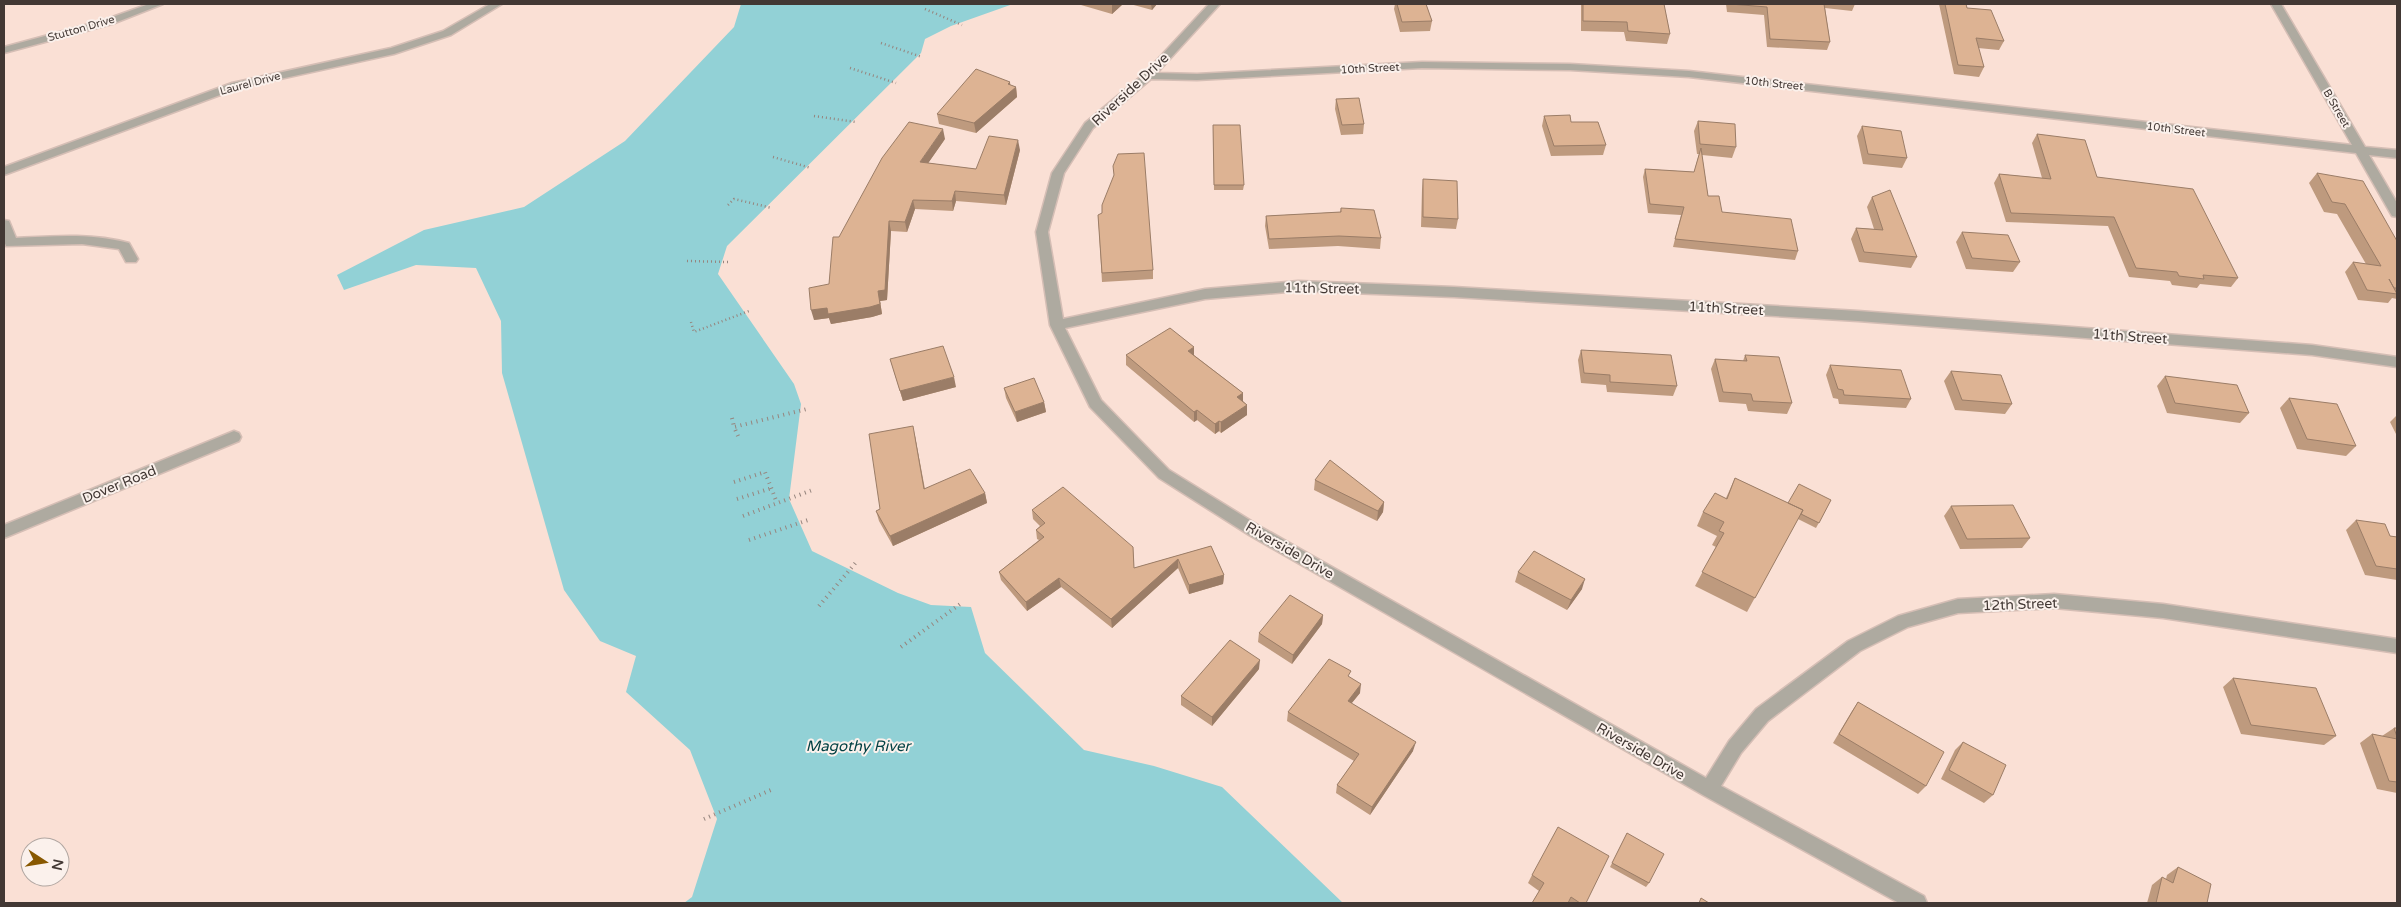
<svg xmlns="http://www.w3.org/2000/svg" width="2401" height="907" font-family="'Varela Round',sans-serif">
  <rect width="100%" height="100%" fill="#fae0d5"/>
  <path fill="#92d1d6" d="M 741,4 L 1013,4 L 951,26 L 925,39 L 921,53 L 727,246 L 718,274 L 794,384 L 801,404 L 789,499 L 812,551 L 898,593 L 931,605 L 971,607 L 985,653 L 1084,750 L 1154,766 L 1222,787 L 1343,903 L 684,903 L 692,897 L 717,819 L 690,750 L 626,692 L 636,656 L 600,641 L 564,590 L 502,373 L 501,321 L 476,268 L 416,265 L 344,290 L 337,275 L 424,230 L 524,207 L 625,141 L 734,27 Z"/>
  <g fill="none" stroke-linecap="round" stroke-linejoin="round">
    <g stroke="#d5beb5" stroke-width="3">
      <path id="lane" d="M 4,220 L 9,221 L 16,238 C 54,236 92,233 129,243 L 138,259 L 136,262 L 126,262 L 119,249 L 82,244 L 6,246 L 4,241 Z"/>
    </g>
    <g stroke="#d5beb5" stroke-width="3">
      <path id="street" d="M 149,4 L 163,4 L 112,24 L 4,53 L 4,47 L 104,20 Z
        M 490,4 L 502,4 L 451,35 L 394,54 L 239,88 L 4,175 L 4,167 L 232,83 L 391,48 L 443,31 Z
        M 1209,4 L 1220,4 L 1157,73 L 1197,74 L 1422,62 L 1570,64 L 1689,71 L 2352,145 L 2271,4 L 2281,4 L 2365,147 L 2397,150 L 2397,158 L 2369,155 L 2397,203 L 2397,217 L 2392,216 L 2356,153 L 1689,77 L 1570,70 L 1422,68 L 1197,80 L 1151,79 L 1093,128 L 1064,173 L 1048,232 L 1063,319 L 1205,289 L 1298,281 L 1454,287 L 1858,311 L 2312,345 L 2397,357 L 2397,367 L 2312,355 L 1858,321 L 1454,297 L 1298,291 L 1205,299 L 1065,328 L 1101,400 L 1169,470 L 1261,527 L 1706,778 L 1729,741 L 1756,709 L 1848,641 L 1898,616 L 1958,599 L 2054,594 L 2163,604 L 2397,639 L 2397,653 L 2163,618 L 2054,608 L 1958,613 L 1908,627 L 1860,651 L 1768,721 L 1741,753 L 1721,786 L 1924,896 L 1927,903 L 1899,903 L 1703,795 L 1249,535 L 1159,478 L 1090,407 L 1050,325 L 1036,232 L 1052,173 L 1085,123 L 1144,74 Z
        M 234,431 L 239,433 L 241,437 L 239,441 L 4,538 L 4,525 Z"/>
    </g>
    <path stroke="#96857e" stroke-width="2.5" stroke-dasharray="1 3" stroke-linecap="butt" d="M 925,9 L 962,25
      M 881,43 L 922,57
      M 850,68 L 896,83
      M 814,116 L 856,122
      M 773,157 L 811,168
      M 728,205 L 734,199 L 772,208
      M 687,261 L 728,262
      M 691,322 L 694,332 L 749,311"/>
    <path stroke="#96857e" stroke-width="4" stroke-dasharray="1 4.5" stroke-linecap="butt" d="M 732,418 L 734,427
      M 738,436 L 734,427 L 807,409
      M 734,482 L 765,472 L 777,503
      M 737,499 L 772,488
      M 743,516 L 815,489
      M 749,540 L 808,520
      M 819,606 L 858,560
      M 901,647 L 963,602
      M 704,819 L 771,790"/>
    <use href="#lane" fill="#aeaaa0" fill-rule="evenodd"/>
    <use href="#street" fill="#aeaaa0" fill-rule="evenodd"/>
  </g>
  <path fill="#be9a7e" d="M 1081,4 L 1123,4 L 1112,14 L 1081,5 Z
    M 1130,4 L 1157,4 L 1152,10 Z
    M 1395,4 L 1426,4 L 1432,21 L 1430,31 L 1400,32 L 1394,9 Z
    M 1581,4 L 1664,4 L 1670,34 L 1667,44 L 1626,41 L 1624,32 L 1581,31 Z
    M 1723,4 L 1855,4 L 1852,11 L 1825,8 L 1830,42 L 1827,50 L 1767,47 L 1764,15 L 1727,12 L 1726,4 Z
    M 1939,4 L 1966,4 L 1967,8 L 2004,41 L 1999,50 L 1978,48 L 1984,67 L 1979,77 L 1954,74 Z
    M 1010,82 L 1010,85 L 1016,87 L 1017,97 L 976,133 L 939,124 L 937,114 Z
    M 1336,99 L 1364,124 L 1363,134 L 1341,135 L 1335,109 Z
    M 1544,116 L 1571,122 L 1606,145 L 1603,155 L 1551,156 L 1542,126 Z
    M 1698,121 L 1736,147 L 1732,158 L 1702,155 L 1708,196 L 1722,212 L 1798,251 L 1795,260 L 1673,247 L 1681,215 L 1648,213 L 1643,177 L 1645,169 L 1694,172 L 1699,154 L 1697,154 L 1694,131 Z
    M 1213,125 L 1244,185 L 1243,190 L 1214,190 Z
    M 1862,126 L 1907,158 L 1902,168 L 1863,164 L 1857,136 Z
    M 2037,134 L 2097,177 L 2238,278 L 2231,287 L 2200,284 L 2197,288 L 2172,285 L 2170,281 L 2129,277 L 2108,226 L 2006,222 L 1994,183 L 1999,174 L 2042,178 L 2032,143 Z
    M 945,139 L 928,163 L 976,169 L 1020,150 L 1006,205 L 956,201 L 953,211 L 915,209 L 907,232 L 891,231 L 887,300 L 880,301 L 882,314 L 872,317 L 831,324 L 829,318 L 814,320 L 829,284 L 839,237 Z
    M 2317,173 L 2397,241 L 2397,299 L 2392,298 L 2388,303 L 2358,300 L 2345,272 L 2353,262 L 2366,264 L 2337,214 L 2324,212 L 2309,183 Z
    M 1423,179 L 1458,219 L 1456,229 L 1421,227 L 1422,189 Z
    M 1872,197 L 1917,257 L 1911,268 L 1859,262 L 1851,239 L 1856,228 L 1874,229 L 1867,207 Z
    M 1341,208 L 1381,238 L 1380,249 L 1338,246 L 1269,249 L 1265,226 L 1266,216 L 1340,212 Z
    M 1098,215 L 1153,270 L 1153,279 L 1102,282 Z
    M 1962,232 L 2020,262 L 2013,272 L 1966,269 L 1956,242 Z
    M 1581,350 L 1677,386 L 1673,396 L 1607,392 L 1606,385 L 1581,383 L 1578,360 Z
    M 1126,355 L 1194,355 L 1243,393 L 1243,401 L 1247,405 L 1247,415 L 1221,433 L 1219,431 L 1215,434 L 1197,420 L 1194,422 L 1126,365 Z
    M 1745,355 L 1792,403 L 1787,414 L 1748,411 L 1746,404 L 1719,402 L 1711,369 L 1715,359 L 1743,361 Z
    M 890,359 L 956,387 L 903,401 Z
    M 1830,365 L 1911,399 L 1906,408 L 1839,404 L 1838,399 L 1833,398 L 1826,375 Z
    M 1951,371 L 2012,404 L 2005,414 L 1955,410 L 1944,381 Z
    M 2165,376 L 2249,413 L 2240,423 L 2167,413 L 2157,386 Z
    M 1004,388 L 1044,402 L 1046,412 L 1017,422 L 1006,398 Z
    M 2289,398 L 2356,446 L 2346,456 L 2297,449 L 2280,408 Z
    M 2397,415 L 2397,436 L 2390,422 Z
    M 915,436 L 925,489 L 985,493 L 987,503 L 893,546 L 879,521 L 876,511 L 880,509 Z
    M 1735,478 L 1788,503 L 1831,500 L 1816,528 L 1798,519 L 1747,612 L 1695,586 L 1716,547 L 1712,545 L 1717,536 L 1697,526 L 1703,512 L 1726,498 Z
    M 1315,480 L 1384,502 L 1383,512 L 1377,521 L 1314,490 Z
    M 1951,506 L 2030,538 L 2022,548 L 1960,549 L 1944,516 Z
    M 1032,510 L 1133,547 L 1134,568 L 1211,546 L 1224,575 L 1223,584 L 1189,594 L 1178,568 L 1112,628 L 1061,587 L 1027,611 L 1001,580 L 999,572 L 1039,540 L 1037,539 L 1036,530 L 1040,526 L 1033,519 Z
    M 2356,520 L 2390,536 L 2397,537 L 2397,580 L 2365,575 L 2346,530 Z
    M 1518,572 L 1582,589 L 1567,610 L 1515,582 Z
    M 1323,615 L 1322,624 L 1292,664 L 1258,642 L 1259,633 Z
    M 1259,669 L 1212,726 L 1181,705 L 1181,696 Z
    M 1350,677 L 1360,693 L 1351,704 L 1413,751 L 1370,815 L 1336,793 L 1337,785 L 1354,761 L 1287,721 L 1288,712 Z
    M 2233,678 L 2336,736 L 2324,745 L 2241,734 L 2223,687 Z
    M 1858,702 L 1926,786 L 1918,794 L 1833,743 L 1852,711 Z
    M 2394,728 L 2397,728 L 2397,793 L 2377,789 L 2360,743 L 2372,734 L 2382,736 Z
    M 1963,742 L 1993,795 L 1984,803 L 1941,779 L 1955,750 Z
    M 1627,833 L 1649,883 L 1646,887 L 1610,867 Z
    M 2178,867 L 2207,903 L 2147,903 L 2152,885 L 2162,877 L 2166,879 L 2167,875 Z
    M 1532,875 L 1586,903 L 1532,903 L 1539,891 L 1528,883 Z"/>
  <path fill="#9b7d67" d="M 1113,4 L 1123,4 L 1112,14 L 1112,5 Z
    M 1151,4 L 1157,4 L 1152,10 Z
    M 1010,82 L 1011,91 L 1016,87 L 1017,97 L 976,133 L 974,123 Z
    M 943,129 L 945,139 L 922,172 L 920,162 Z
    M 1018,140 L 1020,150 L 1006,205 L 1004,195 Z
    M 955,191 L 956,201 L 953,211 L 952,201 Z
    M 913,200 L 915,209 L 907,232 L 905,222 Z
    M 889,221 L 891,231 L 887,300 L 880,301 L 882,314 L 872,317 L 831,324 L 829,318 L 814,320 L 811,310 L 878,291 Z
    M 1194,347 L 1194,357 L 1188,351 Z
    M 954,377 L 956,387 L 903,401 L 900,391 Z
    M 1243,393 L 1243,403 L 1237,397 Z
    M 1044,402 L 1046,412 L 1017,422 L 1015,412 Z
    M 1247,405 L 1247,415 L 1221,433 L 1221,422 Z
    M 1197,410 L 1197,420 L 1194,422 L 1194,412 Z
    M 1219,421 L 1219,431 L 1215,434 L 1215,424 Z
    M 913,426 L 915,436 L 926,499 L 924,489 Z
    M 985,493 L 987,503 L 893,546 L 890,536 Z
    M 1384,502 L 1383,512 L 1377,521 L 1378,511 Z
    M 1178,559 L 1178,568 L 1112,628 L 1111,619 Z
    M 1224,575 L 1223,584 L 1189,594 L 1189,585 Z
    M 1059,578 L 1061,587 L 1027,611 L 1026,602 Z
    M 1585,579 L 1582,589 L 1567,610 L 1571,600 Z
    M 1323,615 L 1322,624 L 1292,664 L 1293,655 Z
    M 1260,660 L 1259,669 L 1212,726 L 1212,717 Z
    M 1361,684 L 1360,693 L 1346,710 L 1348,701 Z
    M 1416,742 L 1413,751 L 1370,815 L 1372,807 Z"/>
  <path fill="#ddb393" stroke="#9b7d67" d="M 1397,4 L 1426,4 L 1432,21 L 1402,22 Z
    M 1583,4 L 1664,4 L 1670,34 L 1628,31 L 1627,22 L 1583,21 Z
    M 1730,4 L 1824,4 L 1830,42 L 1770,39 L 1767,7 Z
    M 1945,4 L 1966,4 L 1967,8 L 1991,10 L 2004,41 L 1976,38 L 1984,67 L 1958,65 Z
    M 976,69 L 1010,82 L 1008,84 L 1016,87 L 974,123 L 937,114 Z
    M 1359,98 L 1364,124 L 1342,125 L 1336,99 Z
    M 1570,115 L 1571,122 L 1598,122 L 1606,145 L 1554,146 L 1544,116 Z
    M 1698,121 L 1735,124 L 1736,147 L 1700,144 Z
    M 909,122 L 943,129 L 920,162 L 976,169 L 989,136 L 1018,140 L 1004,195 L 955,191 L 952,201 L 913,200 L 905,222 L 889,221 L 885,290 L 878,291 L 880,304 L 870,307 L 828,314 L 827,308 L 811,310 L 809,288 L 829,284 L 833,237 L 839,237 L 882,158 Z
    M 1213,125 L 1240,125 L 1244,185 L 1214,185 Z
    M 1862,126 L 1901,131 L 1907,158 L 1868,154 Z
    M 2037,134 L 2085,140 L 2097,177 L 2193,189 L 2238,278 L 2203,275 L 2204,279 L 2179,276 L 2177,272 L 2136,268 L 2114,217 L 2011,213 L 1999,174 L 2051,179 Z
    M 1701,148 L 1708,196 L 1719,196 L 1722,212 L 1791,219 L 1798,251 L 1675,239 L 1684,207 L 1650,204 L 1645,169 L 1694,172 Z
    M 1144,153 L 1153,270 L 1102,273 L 1098,215 L 1102,213 L 1102,205 L 1114,175 L 1113,166 L 1118,154 Z
    M 2317,173 L 2363,181 L 2397,241 L 2397,288 L 2394,288 L 2389,279 L 2397,294 L 2367,290 L 2353,262 L 2381,266 L 2345,204 L 2332,202 Z
    M 1423,179 L 1457,181 L 1458,219 L 1423,217 Z
    M 1890,190 L 1917,257 L 1864,252 L 1856,228 L 1883,230 L 1872,197 Z
    M 1341,208 L 1374,210 L 1381,238 L 1339,236 L 1269,239 L 1266,216 L 1341,212 Z
    M 1962,232 L 2008,235 L 2020,262 L 1972,258 Z
    M 1170,328 L 1194,347 L 1188,351 L 1243,393 L 1237,397 L 1247,405 L 1221,422 L 1219,421 L 1215,424 L 1197,410 L 1194,412 L 1126,355 Z
    M 943,346 L 954,377 L 900,391 L 890,359 Z
    M 1581,350 L 1671,355 L 1677,386 L 1610,382 L 1610,375 L 1584,373 Z
    M 1745,355 L 1779,357 L 1792,403 L 1753,401 L 1751,394 L 1723,392 L 1715,359 L 1747,361 Z
    M 1830,365 L 1901,370 L 1911,399 L 1844,395 L 1843,390 L 1838,389 Z
    M 1951,371 L 2001,375 L 2012,404 L 1962,400 Z
    M 2165,376 L 2237,385 L 2249,413 L 2175,403 Z
    M 1034,378 L 1044,402 L 1015,412 L 1004,388 Z
    M 2289,398 L 2337,404 L 2356,446 L 2307,439 Z
    M 913,426 L 924,489 L 970,469 L 985,493 L 890,536 L 876,511 L 880,509 L 869,434 Z
    M 1330,460 L 1384,502 L 1378,511 L 1315,480 Z
    M 1735,478 L 1803,510 L 1755,598 L 1702,572 L 1724,533 L 1719,531 L 1724,522 L 1703,512 L 1715,493 L 1727,499 Z
    M 1799,484 L 1831,500 L 1819,523 L 1801,514 L 1803,510 L 1788,503 Z
    M 1063,487 L 1133,547 L 1134,568 L 1211,546 L 1224,575 L 1189,585 L 1178,559 L 1111,619 L 1059,578 L 1026,602 L 999,572 L 1044,537 L 1036,530 L 1045,523 L 1032,510 Z
    M 2013,505 L 2030,538 L 1967,539 L 1951,506 Z
    M 2356,520 L 2385,524 L 2390,536 L 2397,537 L 2397,569 L 2376,566 Z
    M 1534,551 L 1585,579 L 1571,600 L 1518,572 Z
    M 1290,595 L 1323,615 L 1293,655 L 1259,633 Z
    M 1230,640 L 1260,660 L 1212,717 L 1181,696 Z
    M 1329,659 L 1351,671 L 1348,676 L 1361,684 L 1348,701 L 1416,742 L 1372,807 L 1337,785 L 1359,754 L 1288,712 Z
    M 2233,678 L 2316,688 L 2336,736 L 2251,725 Z
    M 1858,702 L 1944,752 L 1926,786 L 1839,734 Z
    M 2394,728 L 2397,728 L 2397,737 Z
    M 2372,734 L 2397,739 L 2397,782 L 2389,781 Z
    M 1963,742 L 2006,765 L 1993,795 L 1949,770 Z
    M 1558,827 L 1609,856 L 1586,903 L 1580,903 L 1571,897 L 1568,903 L 1532,903 L 1544,883 L 1532,875 Z
    M 1627,833 L 1664,854 L 1649,883 L 1612,863 Z
    M 2178,867 L 2211,884 L 2207,903 L 2156,903 L 2162,877 L 2173,883 Z
    M 1701,898 L 1709,903 L 1699,903 Z"/>
  <g text-anchor="middle" stroke-width="4" stroke-linejoin="round" paint-order="stroke">
    <g font-size="11" fill="#423834" stroke="#fbf1ec">
      <text transform="translate(81 28) rotate(-16)" y="4">Stutton Drive</text>
      <text transform="translate(1370 68) rotate(-3)" y="4">10th Street</text>
      <text transform="translate(250 83) rotate(-15)" y="4">Laurel Drive</text>
      <text transform="translate(1774 83) rotate(6)" y="4">10th Street</text>
      <text transform="translate(2337 108) rotate(60)" y="4">B Street</text>
      <text transform="translate(2176 129) rotate(7)" y="4">10th Street</text>
    </g>
    <g font-size="14" fill="#423834" stroke="#fbf1ec">
      <text transform="translate(1130 89) rotate(-43)" y="5">Riverside Drive</text>
      <text transform="translate(1322 288) rotate(1)" y="5">11th Street</text>
      <text transform="translate(1726 308) rotate(3)" y="5">11th Street</text>
      <text transform="translate(2130 336) rotate(4)" y="5">11th Street</text>
      <text transform="translate(119 484) rotate(-22)" y="5">Dover Road</text>
      <text transform="translate(1290 550) rotate(30)" y="5">Riverside Drive</text>
      <text transform="translate(2020 604) rotate(-2)" y="5">12th Street</text>
      <text transform="translate(1641 751) rotate(30)" y="5">Riverside Drive</text>
    </g>
    <g font-size="15" font-style="italic" fill="#024144" stroke="#fbf1ec">
      <text x="858" y="751">Magothy River</text>
    </g>
  </g>
  <rect width="2401" height="907" fill="none" stroke="#423834" stroke-width="10"/>
  <g transform="translate(45 862) rotate(102)"><circle r="24" fill="#fbf1ec" stroke="#b1a7a2"/>
  <path d="M0-4L9 19L0 12L-9 19Z" fill="#885800"/>
  <text y="-8" font-size="14" font-weight="bold" text-anchor="middle" fill="#423834">N</text>
  </g>
</svg>
